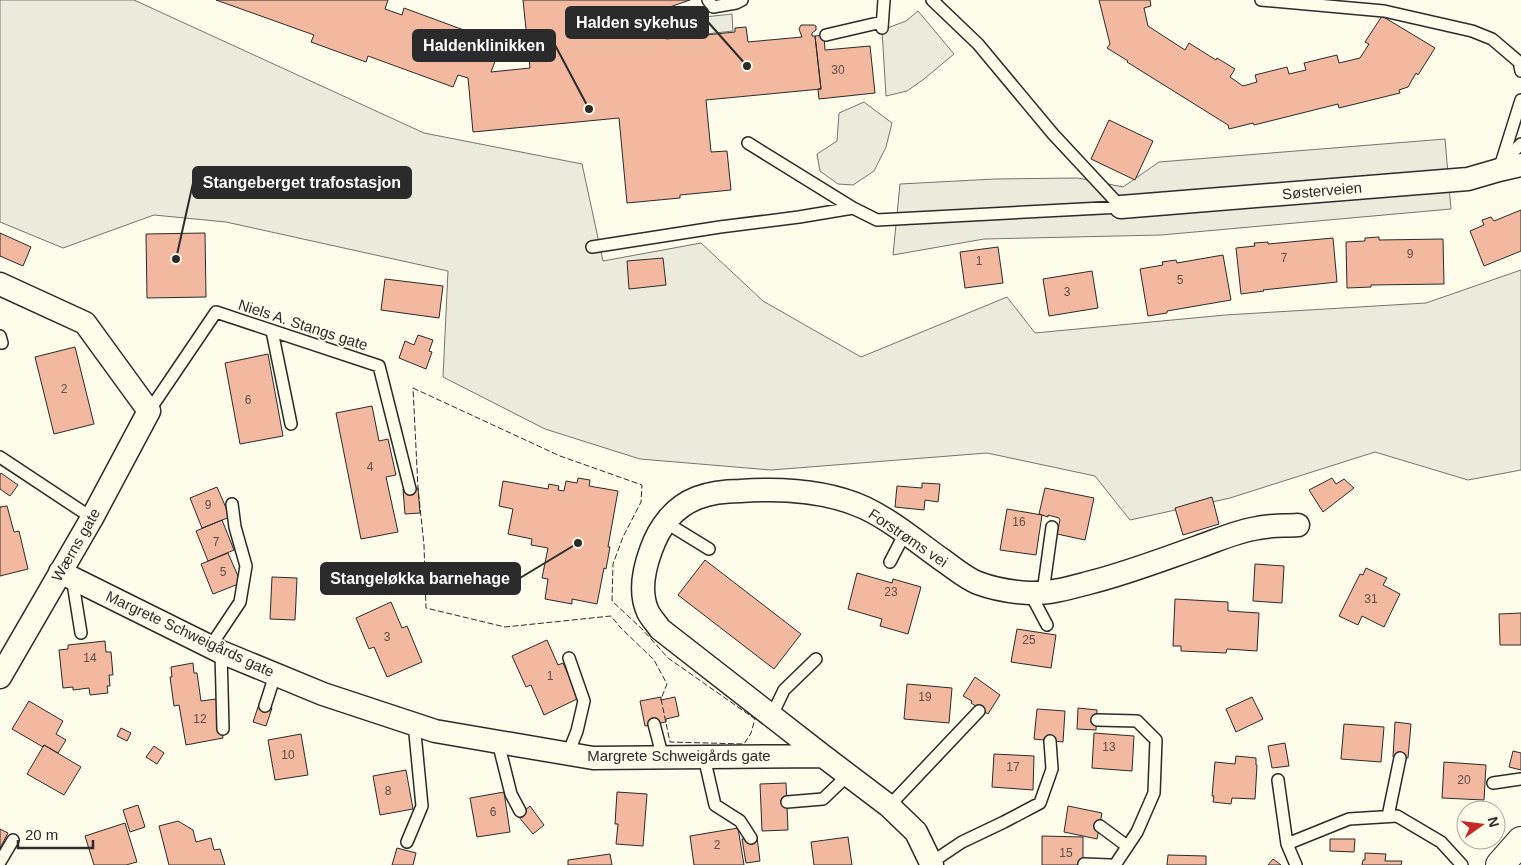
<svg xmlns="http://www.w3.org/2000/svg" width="1521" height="865" font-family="Arial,sans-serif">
  <rect width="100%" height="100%" fill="#fdfbea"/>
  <path fill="#ecebdb" stroke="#74746e" d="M 0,0 L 134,0 L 424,133 L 582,164 L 603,261 L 701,243 L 763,301 L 861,357 L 1007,297 L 1035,333 L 1225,315 L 1426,303 L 1521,270 L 1521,470 L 1468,480 L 1375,452 L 1230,498 L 1130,520 L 1095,476 L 987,453 L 771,470 L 640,459 L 545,429 L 443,377 L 448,271 L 226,222 L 154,215 L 63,248 L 0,222 Z
    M 864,102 L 892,123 L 886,147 L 874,171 L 853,185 L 838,184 L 820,171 L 817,154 L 837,141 L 839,113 Z"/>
  <path fill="#eceadb" stroke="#74746e" d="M 918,11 L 954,54 L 924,79 L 907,91 L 886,96 L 882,30 L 906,21 Z
    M 732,14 L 733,31 L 697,35 L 695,18 Z
    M 1445,139 L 1451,209 L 1161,235 L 984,239 L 893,255 L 900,184 L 995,179 L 1078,178 L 1123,187 L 1159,162 Z"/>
  <path fill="#f2b8a0" stroke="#2b2b2b" d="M 216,0 L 388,0 L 385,9 L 402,15 L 404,8 L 491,40 L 490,44 L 500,48 L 491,72 L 530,68 L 523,0 L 690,0 L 664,9 L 666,39 L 735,32 L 735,28 L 746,27 L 748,42 L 802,37 L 799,29 L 801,25 L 814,25 L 816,26 L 816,30 L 812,33 L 812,36 L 815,36 L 821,89 L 706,100 L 711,152 L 727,151 L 731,190 L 680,195 L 680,198 L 627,203 L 619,118 L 473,132 L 468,78 L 458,75 L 453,87 L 368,56 L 366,62 L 311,42 L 314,35 Z
    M 1099,0 L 1150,0 L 1151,6 L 1144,8 L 1148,26 L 1185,50 L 1189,43 L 1216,60 L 1217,58 L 1235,69 L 1230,77 L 1243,86 L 1257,82 L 1255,75 L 1287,67 L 1289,74 L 1306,70 L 1304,63 L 1337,55 L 1339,63 L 1360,58 L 1369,44 L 1365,42 L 1382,16 L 1435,48 L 1418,75 L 1416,73 L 1408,87 L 1399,90 L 1400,93 L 1339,108 L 1338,104 L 1254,125 L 1253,123 L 1229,129 L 1228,125 L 1127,62 L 1128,61 L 1107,48 L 1110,44 Z
    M 824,35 L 825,50 L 870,46 L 875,93 L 819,99 L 818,89 L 821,89 L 815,36 Z
    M 1109,120 L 1153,141 L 1135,180 L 1091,159 Z
    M 1521,210 L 1521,251 L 1484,266 L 1470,231 L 1484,225 L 1482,220 L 1491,217 L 1494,221 Z
    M 0,233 L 31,247 L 23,266 L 0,256 Z
    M 205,233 L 206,297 L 147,298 L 146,234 Z
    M 1379,237 L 1379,240 L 1443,239 L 1444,284 L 1371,285 L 1371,287 L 1347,288 L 1346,242 L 1365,241 L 1365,238 Z
    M 1333,238 L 1337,282 L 1263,290 L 1264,291 L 1241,294 L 1236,248 L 1255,246 L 1254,243 L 1268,242 L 1268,244 Z
    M 998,247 L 1003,283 L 965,288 L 960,252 Z
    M 1223,255 L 1231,300 L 1167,311 L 1167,313 L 1148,316 L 1140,269 L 1163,265 L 1162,262 L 1176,260 L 1177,263 Z
    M 663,258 L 666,285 L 629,289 L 627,261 Z
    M 1092,271 L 1098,308 L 1049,316 L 1043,279 Z
    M 385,279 L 443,286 L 439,318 L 381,310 Z
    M 418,335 L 433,340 L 429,351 L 432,352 L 426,369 L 399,358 L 405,341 L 414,345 Z
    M 75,347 L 94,424 L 54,434 L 35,357 Z
    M 268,354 L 283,436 L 240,444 L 225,363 Z
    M 372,406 L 379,441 L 388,439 L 396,475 L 386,477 L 398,532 L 361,539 L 336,413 Z
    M 1,473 L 18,485 L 10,496 L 0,489 L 0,475 Z
    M 578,478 L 590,480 L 589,486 L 618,491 L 608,547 L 610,547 L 606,569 L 604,568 L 597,604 L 572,599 L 572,604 L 545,599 L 548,579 L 542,578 L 548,548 L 531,545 L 532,539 L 508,534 L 513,509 L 499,506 L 503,481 L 548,489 L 549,484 L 559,486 L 558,490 L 564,491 L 566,481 L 577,483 Z
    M 1332,478 L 1336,484 L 1344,479 L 1354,488 L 1323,512 L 1309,490 Z
    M 922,483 L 940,484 L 938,502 L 925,500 L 924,510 L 895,507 L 897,486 L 922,488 Z
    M 217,487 L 230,517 L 202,528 L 190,498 Z
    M 418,488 L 420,513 L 405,514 L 403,489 Z
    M 1045,488 L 1094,498 L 1085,540 L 1057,534 L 1060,520 L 1059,518 L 1048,515 L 1048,517 L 1039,514 Z
    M 1212,497 L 1219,524 L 1183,535 L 1175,508 Z
    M 7,506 L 14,532 L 19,531 L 28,569 L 0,576 L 0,507 Z
    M 1007,509 L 1042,515 L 1036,555 L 1000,550 Z
    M 222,520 L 234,550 L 208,561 L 196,531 Z
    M 228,553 L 241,583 L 213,594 L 201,564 Z
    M 705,560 L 801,634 L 774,669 L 678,595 Z
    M 1255,564 L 1284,566 L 1282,603 L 1253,601 Z
    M 1366,568 L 1387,578 L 1383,585 L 1400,594 L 1384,627 L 1362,616 L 1358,625 L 1339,616 L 1360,574 L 1363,575 Z
    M 857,573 L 892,583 L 893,579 L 921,587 L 908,634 L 880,626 L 882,619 L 848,609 Z
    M 272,577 L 297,578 L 295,620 L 270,619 Z
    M 1175,599 L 1228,602 L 1228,611 L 1259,613 L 1257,651 L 1227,649 L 1226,653 L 1181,651 L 1181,646 L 1173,646 Z
    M 391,602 L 402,628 L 407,626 L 422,662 L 387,677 L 374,647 L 369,649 L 356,618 Z
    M 1521,613 L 1521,645 L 1500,645 L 1499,614 Z
    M 1017,629 L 1056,635 L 1051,668 L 1011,662 Z
    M 547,640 L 558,665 L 563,663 L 579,698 L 544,715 L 531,685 L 526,687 L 512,656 Z
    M 105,641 L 106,652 L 111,652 L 113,675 L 109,675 L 110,686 L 107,686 L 108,693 L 90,695 L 89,688 L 73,690 L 73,687 L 63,688 L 59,650 L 68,649 L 68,645 Z
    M 193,663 L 194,673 L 197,673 L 201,701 L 216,699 L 223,738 L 186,745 L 179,705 L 174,706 L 170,677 L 172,677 L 171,667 Z
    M 975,677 L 1000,695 L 988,714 L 971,703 L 972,701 L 963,696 Z
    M 907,684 L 952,688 L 949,723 L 904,719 Z
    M 661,697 L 661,700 L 675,697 L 679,716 L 666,719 L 666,722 L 645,726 L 640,701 Z
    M 1252,697 L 1263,719 L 1236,732 L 1226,709 Z
    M 29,701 L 63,721 L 56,734 L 66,740 L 58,753 L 44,745 L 43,747 L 12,729 Z
    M 259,704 L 272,708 L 266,726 L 253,722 Z
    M 1078,708 L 1097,710 L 1096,730 L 1077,729 Z
    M 1037,709 L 1065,711 L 1063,742 L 1034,739 Z
    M 1395,722 L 1411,724 L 1408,758 L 1393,757 Z
    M 1344,724 L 1384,727 L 1381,762 L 1341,759 Z
    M 121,728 L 131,733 L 127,741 L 117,736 Z
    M 1094,733 L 1134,736 L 1132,771 L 1092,768 Z
    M 301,734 L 308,775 L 275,780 L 268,740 Z
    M 1285,743 L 1289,766 L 1272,768 L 1268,746 Z
    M 44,745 L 81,767 L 64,795 L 27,774 Z
    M 154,746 L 164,753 L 157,764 L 146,757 Z
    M 1513,751 L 1521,753 L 1521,770 L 1509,767 Z
    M 994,754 L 1034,756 L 1033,790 L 992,787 Z
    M 1236,756 L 1256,758 L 1256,765 L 1257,765 L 1255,799 L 1232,798 L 1231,804 L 1213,802 L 1214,796 L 1212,796 L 1215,762 L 1235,764 Z
    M 1444,762 L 1486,765 L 1484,800 L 1442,798 Z
    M 406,770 L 413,809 L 380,815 L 373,776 Z
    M 786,783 L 788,830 L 762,831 L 760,784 Z
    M 504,792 L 510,832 L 477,837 L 470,798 Z
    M 617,792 L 647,794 L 643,846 L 616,844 L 618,824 L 615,824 Z
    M 138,805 L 145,827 L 130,832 L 123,810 Z
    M 530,806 L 544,825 L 533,834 L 518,816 Z
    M 1068,806 L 1102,813 L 1097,839 L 1064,832 Z
    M 178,821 L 193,830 L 196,842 L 211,838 L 214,850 L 220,849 L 225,865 L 169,865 L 159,826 Z
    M 125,823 L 137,862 L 126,865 L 94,865 L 85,836 Z
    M 738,828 L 744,865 L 694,865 L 690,836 Z
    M 0,829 L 8,833 L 0,848 Z
    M 1042,836 L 1083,837 L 1083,865 L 1042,865 Z
    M 757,837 L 760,861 L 746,863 L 742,839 Z
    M 848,837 L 852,865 L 814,865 L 811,842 Z
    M 1330,839 L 1355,839 L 1354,852 L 1330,851 Z
    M 397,848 L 416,853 L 413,865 L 392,865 Z
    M 1365,853 L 1386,854 L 1385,861 L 1402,861 L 1401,865 L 1362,865 L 1363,860 L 1365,860 Z
    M 610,854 L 612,865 L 568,865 L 568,860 Z
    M 1168,855 L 1206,856 L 1206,865 L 1167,865 Z
    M 1273,859 L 1281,865 L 1268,865 Z"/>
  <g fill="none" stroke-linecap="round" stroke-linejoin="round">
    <g stroke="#2b2b2b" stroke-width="14">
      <path id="lane" d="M 708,0 L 713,7 L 736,3 L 742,0
        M 932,0 L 978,44 L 1053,134 L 1121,207
        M 1261,0 L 1384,11 L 1472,31 L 1492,39 L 1519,62 L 1521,71
        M 882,28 L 884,0
        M 826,35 L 882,22
        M 748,143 L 853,208
        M 1502,163 L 1521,144
        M 1499,170 L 1521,100
        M 592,247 L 720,227 L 799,217 L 853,208 L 877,220 L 1121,207
        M 272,331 L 291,424
        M 0,336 L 2,343
        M 149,411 L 216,312 L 379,366 L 410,489
        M 0,457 L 92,518
        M 665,522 L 709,549
        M 890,562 L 905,533
        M 72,577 L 81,633
        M 1043,592 L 1052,527
        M 1030,593 L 1047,625
        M 210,647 L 240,602 L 246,566 L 235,527 L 232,504
        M 221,652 L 223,729
        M 265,706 L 275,675
        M 772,715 L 784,690 L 816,659
        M 1097,720 L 1137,721 L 1156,740 L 1154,793 L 1137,832 L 1115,865
        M 654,724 L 663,758
        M 498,742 L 511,794 L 520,811
        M 568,754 L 577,731 L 584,701 L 569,658
        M 704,757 L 715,805 L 740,821 L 751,838
        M 1278,780 L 1287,844
        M 1493,783 L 1521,779
        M 787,802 L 823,799 L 848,775
        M 889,806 L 979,711
        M 1388,816 L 1400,758
        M 1100,826 L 1127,846
        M 407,842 L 422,806 L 414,723
        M 0,862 L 13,840
        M 932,862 L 962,842 L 1004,822 L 1040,803 L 1052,769 L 1050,741
        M 1084,864 L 1110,865
        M 1296,865 L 1287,844 L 1349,819 L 1397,816 L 1441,842 L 1462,865"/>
    </g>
    <g stroke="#2b2b2b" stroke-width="25">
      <path id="street" d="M 1121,207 L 1468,179 L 1499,170 L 1521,165
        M 0,284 L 85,323 L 149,411 L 92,518 L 0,677
        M 60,572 L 221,652 L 323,694 L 435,731 L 593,758 L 823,756
        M 932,865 L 916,832 L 889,806 L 823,756 L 660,629 C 656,623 651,618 648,612 C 639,593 644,569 651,550 C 659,527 674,507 697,498 C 710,493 726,491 740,491 C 782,488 826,490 865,508 C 892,521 916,541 941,559 C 953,567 965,578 978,583 C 994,589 1012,592 1029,593 C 1048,594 1069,588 1088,583 C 1125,574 1161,560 1198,547 C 1218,540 1237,531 1258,528 C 1271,525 1285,526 1298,525"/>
    </g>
    <g stroke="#2b2b2b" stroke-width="30">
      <path id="secondary" d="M 1500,865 L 1521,841"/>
    </g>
    <use href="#lane" stroke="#fdfbea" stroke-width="11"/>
    <use href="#street" stroke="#fdfbea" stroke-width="22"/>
    <use href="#secondary" stroke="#fdfbea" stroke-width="28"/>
    <path stroke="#2b2b2b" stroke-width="1" stroke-dasharray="6 2.5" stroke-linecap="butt" d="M 413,388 L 560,456 L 642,485 L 641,502 L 623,537 L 613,564 L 612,601 L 642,629 L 668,658 L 755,719 L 751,733 L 744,744 L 670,742 L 661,699 L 667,684 L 654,660 L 620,627 L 611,616 L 505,627 L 426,608 L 424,545 L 418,488 Z"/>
  </g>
  <g text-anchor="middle" stroke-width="4" stroke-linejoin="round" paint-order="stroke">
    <g font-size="12" fill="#5d4e48">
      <text x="838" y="74">30</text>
      <text x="1410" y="258">9</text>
      <text x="1284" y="262">7</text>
      <text x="979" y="265">1</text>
      <text x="1180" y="284">5</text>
      <text x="1067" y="296">3</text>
      <text x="64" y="393">2</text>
      <text x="248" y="404">6</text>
      <text x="370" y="471">4</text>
      <text x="208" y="509">9</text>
      <text x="1019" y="526">16</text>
      <text x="216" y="546">7</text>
      <text x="223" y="576">5</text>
      <text x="891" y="596">23</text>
      <text x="1371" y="603">31</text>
      <text x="387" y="641">3</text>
      <text x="1029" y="644">25</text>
      <text x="90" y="662">14</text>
      <text x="550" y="680">1</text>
      <text x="925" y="701">19</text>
      <text x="200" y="723">12</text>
      <text x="1109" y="751">13</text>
      <text x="288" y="759">10</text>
      <text x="1013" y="771">17</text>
      <text x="1464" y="784">20</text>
      <text x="388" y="795">8</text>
      <text x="493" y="816">6</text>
      <text x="717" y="849">2</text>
      <text x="1066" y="857">15</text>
    </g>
    <g font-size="15" fill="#2b2b2b" stroke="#fdfbea">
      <text transform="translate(1322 191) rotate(-5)" y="5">Søsterveien</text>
      <text transform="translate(303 325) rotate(18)" y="5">Niels A. Stangs gate</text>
      <text transform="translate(908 538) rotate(34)" y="5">Forstrøms vei</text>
      <text transform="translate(76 545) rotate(-60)" y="5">Wærns gate</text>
      <text transform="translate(190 634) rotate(25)" y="5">Margrete Schweigårds gate</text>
      <text x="679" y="761">Margrete Schweigårds gate</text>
    </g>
  </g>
  <path fill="none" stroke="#2b2b2b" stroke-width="2" d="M747 66L708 22M589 109L555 45M176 259L193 183M578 543L520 578"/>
  <g fill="#2b2b2b" stroke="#fdfbea" stroke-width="2">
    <circle cx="747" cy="66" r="5"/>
    <circle cx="589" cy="109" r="5"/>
    <circle cx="176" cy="259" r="5"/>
    <circle cx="578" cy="543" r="5"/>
  </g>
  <g fill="#2b2b2b" stroke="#2b2b2b" stroke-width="2">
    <rect x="566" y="7" width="142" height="31" rx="5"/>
    <rect x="413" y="30" width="142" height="31" rx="5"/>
    <rect x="193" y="167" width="218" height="31" rx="5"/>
    <rect x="321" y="563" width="199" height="31" rx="5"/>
  </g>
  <g font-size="16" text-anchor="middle" font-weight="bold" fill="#fff">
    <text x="637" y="28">Halden sykehus</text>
    <text x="484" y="51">Haldenklinikken</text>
    <text x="302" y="188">Stangeberget trafostasjon</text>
    <text x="420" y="584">Stangeløkka barnehage</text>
  </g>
  <g transform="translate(1481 825) rotate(76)"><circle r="24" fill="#fdfbea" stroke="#a9a89e"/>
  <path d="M0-4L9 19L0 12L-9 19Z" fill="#c62828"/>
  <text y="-8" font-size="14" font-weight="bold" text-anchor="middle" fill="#2b2b2b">N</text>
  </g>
  <path d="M18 840v8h75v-8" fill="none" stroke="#2b2b2b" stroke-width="2.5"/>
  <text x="25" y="840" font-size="15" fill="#2b2b2b" stroke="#fdfbea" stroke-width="4" paint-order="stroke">20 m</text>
</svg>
